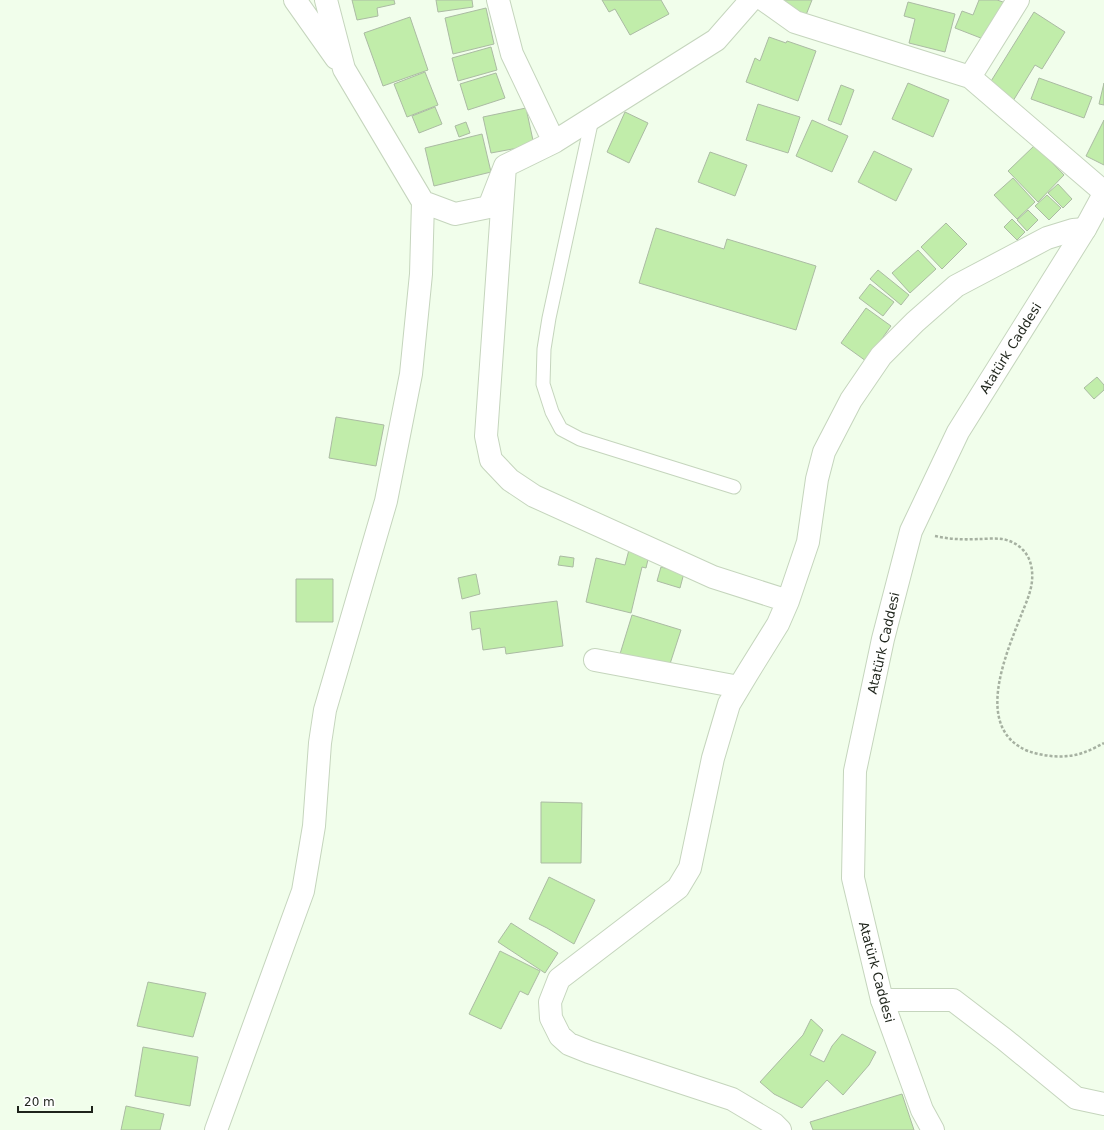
<svg xmlns="http://www.w3.org/2000/svg" width="1104" height="1130" font-family="'DejaVu Sans',sans-serif">
  <rect width="100%" height="100%" fill="#f1feeb"/>
  <path fill="#c1edaa" stroke="#abbba3" d="M 352,0 L 394,0 L 395,4 L 377,8 L 378,16 L 357,20 Z
    M 436,0 L 472,0 L 473,7 L 438,12 Z
    M 602,0 L 661,0 L 669,14 L 630,35 L 615,9 L 609,12 Z
    M 769,0 L 812,0 L 806,15 Z
    M 979,0 L 997,0 L 1006,3 L 991,42 L 955,28 L 962,11 L 973,15 Z
    M 908,2 L 955,14 L 945,52 L 909,43 L 915,19 L 904,16 Z
    M 486,8 L 494,44 L 453,54 L 445,18 Z
    M 1034,12 L 1065,32 L 1042,69 L 1035,65 L 1013,101 L 988,86 Z
    M 410,17 L 428,70 L 383,86 L 364,33 Z
    M 769,37 L 786,43 L 787,41 L 816,51 L 798,101 L 746,82 L 755,58 L 760,61 Z
    M 491,47 L 497,70 L 458,81 L 452,58 Z
    M 425,72 L 438,105 L 407,117 L 394,84 Z
    M 496,73 L 505,98 L 468,110 L 460,84 Z
    M 1039,78 L 1092,97 L 1084,118 L 1031,99 Z
    M 908,83 L 949,100 L 933,137 L 892,119 Z
    M 1104,83 L 1104,105 L 1099,104 Z
    M 841,85 L 854,90 L 841,125 L 828,120 Z
    M 758,104 L 800,117 L 788,153 L 746,140 Z
    M 435,107 L 442,124 L 419,133 L 412,116 Z
    M 526,108 L 534,145 L 491,153 L 483,117 Z
    M 625,112 L 648,123 L 629,163 L 607,152 Z
    M 812,120 L 848,136 L 832,172 L 796,156 Z
    M 1104,120 L 1104,165 L 1086,156 Z
    M 466,122 L 470,133 L 459,137 L 455,126 Z
    M 482,134 L 491,172 L 434,186 L 425,148 Z
    M 1035,145 L 1064,175 L 1038,202 L 1008,171 Z
    M 874,151 L 912,169 L 896,201 L 858,182 Z
    M 710,152 L 747,165 L 735,196 L 698,182 Z
    M 1013,178 L 1035,202 L 1017,219 L 994,195 Z
    M 1058,184 L 1072,199 L 1063,208 L 1048,193 Z
    M 1047,195 L 1061,208 L 1049,220 L 1035,206 Z
    M 1028,210 L 1038,220 L 1027,231 L 1017,220 Z
    M 1012,219 L 1025,232 L 1017,240 L 1004,227 Z
    M 946,223 L 967,244 L 942,269 L 921,247 Z
    M 656,228 L 724,249 L 727,239 L 816,266 L 796,330 L 639,283 Z
    M 918,250 L 936,269 L 910,293 L 892,273 Z
    M 878,270 L 909,295 L 901,305 L 870,279 Z
    M 870,284 L 894,302 L 883,316 L 859,298 Z
    M 866,308 L 891,326 L 866,361 L 841,343 Z
    M 1097,377 L 1104,385 L 1104,390 L 1094,399 L 1084,388 Z
    M 336,417 L 384,425 L 376,466 L 329,458 Z
    M 630,546 L 650,551 L 646,568 L 642,567 L 631,613 L 586,602 L 596,558 L 625,565 Z
    M 560,556 L 574,558 L 573,567 L 558,565 Z
    M 661,567 L 684,573 L 680,588 L 657,581 Z
    M 476,574 L 480,594 L 462,599 L 458,578 Z
    M 296,579 L 333,579 L 333,622 L 296,622 Z
    M 557,601 L 563,646 L 506,654 L 505,647 L 483,650 L 480,628 L 472,630 L 470,612 Z
    M 632,615 L 681,630 L 668,670 L 620,654 Z
    M 541,802 L 582,803 L 581,863 L 541,863 Z
    M 549,877 L 595,900 L 574,944 L 547,928 L 529,919 Z
    M 511,923 L 558,953 L 545,973 L 498,942 Z
    M 500,951 L 540,971 L 528,995 L 520,991 L 501,1029 L 469,1014 Z
    M 148,982 L 206,993 L 193,1037 L 137,1026 Z
    M 811,1019 L 823,1030 L 810,1055 L 824,1062 L 832,1046 L 842,1034 L 876,1052 L 869,1065 L 843,1095 L 827,1080 L 802,1108 L 774,1094 L 760,1082 L 803,1035 Z
    M 143,1047 L 198,1057 L 190,1106 L 135,1096 Z
    M 902,1094 L 914,1130 L 813,1130 L 810,1122 Z
    M 126,1106 L 164,1114 L 160,1130 L 121,1130 Z"/>
  <g fill="none" stroke-linecap="round" stroke-linejoin="round">
    <g stroke="#c5d5bd" stroke-width="15">
      <path id="lane" d="M 592,119 L 549,318 L 544,349 L 543,384 L 552,412 L 561,429 L 580,439 L 734,487"/>
    </g>
    <g stroke="#c5d5bd" stroke-width="24">
      <path id="street" d="M 295,0 L 336,58
        M 498,0 L 512,54 L 554,142
        M 764,0 L 795,22 L 970,77 L 1104,192
        M 970,77 L 1018,0
        M 505,166 L 486,436 L 491,460 L 510,480 L 534,496 L 713,577 L 788,601
        M 423,202 L 455,214 L 489,207 L 505,166 L 554,142 L 716,40 L 751,0
        M 595,660 L 739,687
        M 882,1000 L 953,1000 L 1004,1039 L 1076,1098 L 1104,1104
        M 216,1130 L 303,891 L 314,826 L 320,743 L 325,710 L 386,501 L 411,374 L 421,274 L 423,202 L 344,69 L 326,0
        M 780,1130 L 774,1124 L 732,1099 L 589,1052 L 569,1044 L 560,1036 L 551,1018 L 550,1002 L 559,979 L 678,888 L 690,868 L 713,758 L 729,704 L 747,674 L 778,624 L 788,601 L 808,542 L 817,479 L 824,452 L 851,400 L 881,356 L 915,322 L 956,286 L 1047,238 L 1073,230 L 1085,229"/>
    </g>
    <g stroke="#c5d5bd" stroke-width="24">
      <path id="secondary" d="M 933,1130 L 922,1110 L 882,1000 L 853,878 L 855,771 L 883,639 L 911,531 L 958,432 L 1085,229 L 1104,194"/>
    </g>
    <path stroke="#a6b1a1" stroke-width="2.5" stroke-dasharray="3 2" stroke-linecap="butt" d="M 935,536 C 949,539 963,540 978,539 C 985,539 994,538 1002,539 C 1009,540 1018,544 1023,550 C 1031,558 1033,570 1032,581 C 1031,592 1026,603 1022,613 C 1007,652 972,728 1028,751 C 1045,757 1068,759 1085,752 C 1091,750 1098,746 1104,743"/>
    <use href="#lane" stroke="#fff" stroke-width="13"/>
    <use href="#street" stroke="#fff" stroke-width="22"/>
    <use href="#secondary" stroke="#fff" stroke-width="22"/>
  </g>
  <g text-anchor="middle" stroke-width="3" stroke-linejoin="round" paint-order="stroke">
    <g font-size="13" fill="#1e241b" stroke="#fff">
      <text transform="translate(1010 348) rotate(-58)" y="5">Atatürk Caddesi</text>
      <text transform="translate(883 643) rotate(-77)" y="5">Atatürk Caddesi</text>
      <text transform="translate(877 972) rotate(75)" y="5">Atatürk Caddesi</text>
    </g>
  </g>
  <path d="M18 1106v6h74v-6" fill="none" stroke="#1e241b" stroke-width="2"/>
  <text x="24" y="1106" font-size="12" fill="#1e241b" stroke="#ffffff" stroke-width="3" paint-order="stroke">20 m</text>
</svg>
